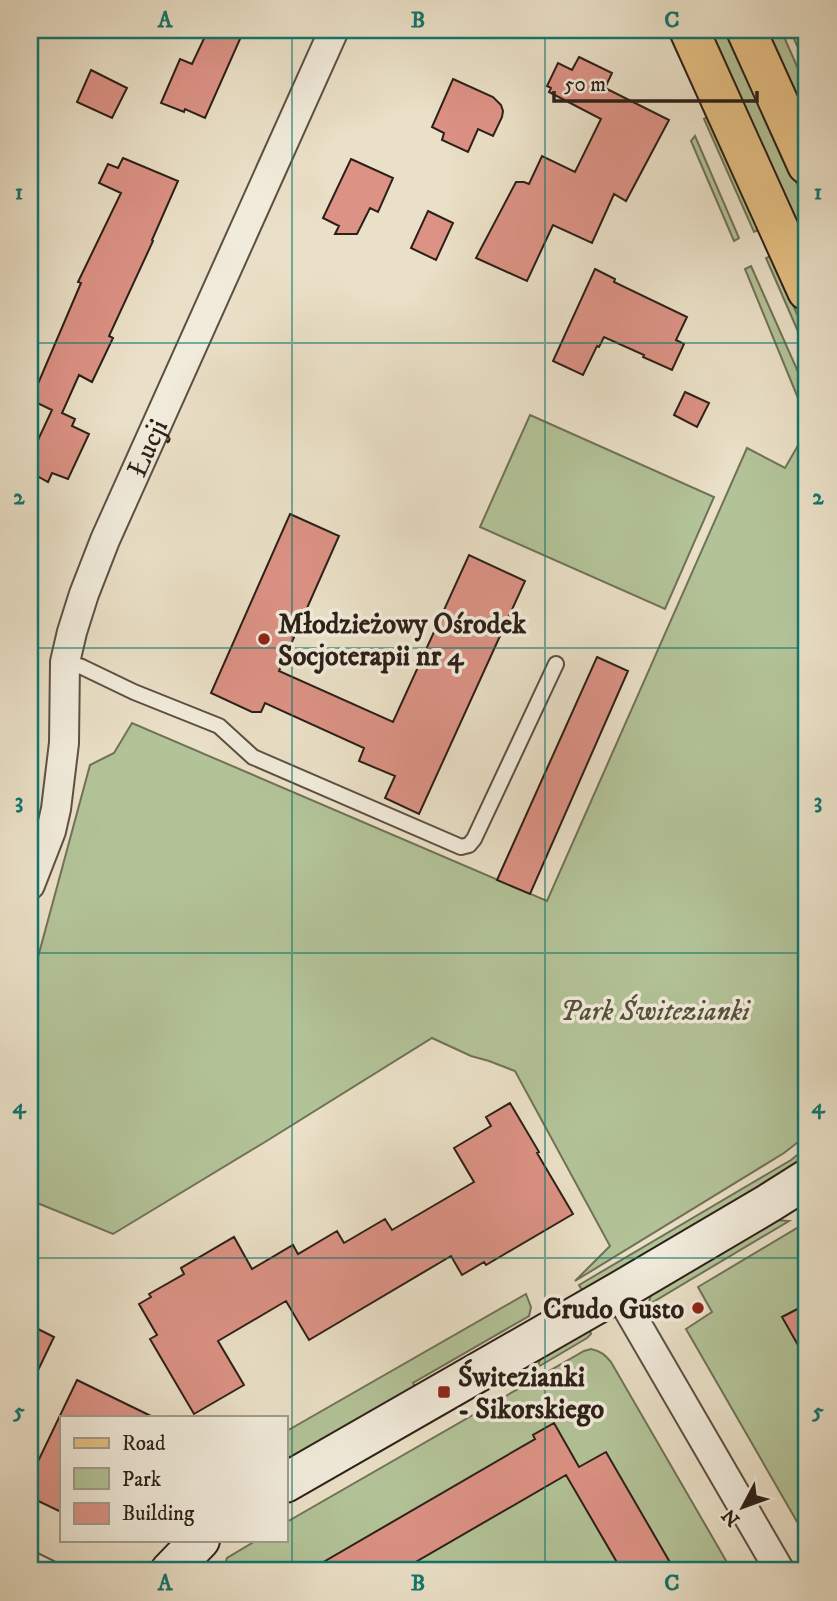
<svg xmlns="http://www.w3.org/2000/svg" width="837" height="1601" font-family="'IM FELL DW Pica',serif">
  <rect width="100%" height="100%" fill="#eae0c7"/>
  <filter id="stains"><feTurbulence type="fractalNoise" baseFrequency=".00286" numOctaves="4"/><feColorMatrix values="0 0 0 0 .2 0 0 0 0 .09 0 0 0 0 .02 0 0 0 .5 -.17"/></filter>
  <radialGradient id="worn" r=".72"><stop offset=".6" stop-color="#630" stop-opacity="0"/><stop offset="1" stop-color="#630" stop-opacity=".3"/></radialGradient>
  <path fill="#b3c398" stroke="#707258" stroke-width="2" d="M 707,30 L 726,30 L 807,205 L 807,253 Z
    M 764,30 L 781,30 L 807,89 L 807,124 Z
    M 790,30 L 807,30 L 807,68 Z
    M 709,116 L 760,229 L 754,232 L 704,119 Z
    M 695,136 L 739,238 L 734,241 L 691,141 Z
    M 771,256 L 807,336 L 807,352 L 766,258 Z
    M 751,266 L 807,392 L 807,420 L 745,269 Z
    M 530,415 L 714,497 L 665,609 L 480,527 Z
    M 807,430 L 807,1135 L 784,1153 L 575,1281 L 610,1246 L 515,1071 L 489,1061 L 471,1056 L 432,1038 L 265,1142 L 113,1234 L 30,1200 L 30,971 L 38,957 L 90,765 L 114,753 L 132,723 L 547,901 L 747,448 L 785,468 Z
    M 807,1147 L 807,1159 L 791,1170 L 583,1292 L 579,1285 L 791,1160 Z
    M 775,1220 L 789,1221 L 648,1305 L 651,1295 Z
    M 807,1222 L 807,1539 L 686,1329 L 712,1312 L 698,1287 Z
    M 526,1294 L 531,1307 L 529,1316 L 413,1383 L 416,1389 L 285,1464 L 285,1432 Z
    M 589,1327 L 591,1334 L 587,1338 L 538,1367 L 541,1355 Z
    M 591,1349 C 601,1351 605,1355 611,1362 L 732,1571 L 226,1571 L 225,1564 L 227,1558 L 257,1540 L 285,1540 L 285,1523 L 584,1351 Z"/>
  <path fill="#dc9285" stroke="#2c2018" stroke-width="2" d="M 208,30 L 244,30 L 205,118 L 185,109 L 184,112 L 161,103 L 180,59 L 192,64 Z
    M 579,57 L 612,73 L 605,88 L 669,120 L 626,201 L 614,194 L 592,243 L 553,225 L 527,281 L 476,258 L 516,182 L 524,182 L 529,184 L 542,156 L 575,172 L 601,119 L 549,92 L 551,88 L 547,86 L 558,63 L 572,70 Z
    M 91,70 L 127,88 L 112,118 L 77,102 Z
    M 453,79 L 493,97 L 501,105 L 503,111 L 502,117 L 493,136 L 478,129 L 468,152 L 442,140 L 444,133 L 432,127 Z
    M 123,158 L 178,181 L 152,240 L 153,241 L 109,336 L 113,338 L 92,382 L 79,375 L 62,413 L 75,419 L 72,426 L 89,434 L 68,479 L 52,473 L 48,482 L 30,472 L 30,457 L 52,410 L 31,400 L 81,283 L 78,282 L 121,193 L 99,183 L 108,164 L 118,168 Z
    M 351,159 L 393,178 L 378,212 L 370,208 L 357,234 L 335,234 L 339,226 L 323,218 Z
    M 428,211 L 453,223 L 436,260 L 411,248 Z
    M 595,269 L 615,279 L 614,282 L 687,317 L 676,340 L 684,344 L 672,370 L 643,357 L 644,355 L 604,337 L 599,347 L 597,346 L 583,375 L 553,361 Z
    M 685,392 L 709,403 L 697,427 L 674,415 Z
    M 290,514 L 339,536 L 279,671 L 393,722 L 469,555 L 525,581 L 419,814 L 385,798 L 395,776 L 359,761 L 364,748 L 265,703 L 261,712 L 252,712 L 211,693 Z
    M 597,657 L 628,671 L 530,894 L 497,880 Z
    M 510,1103 L 539,1152 L 537,1153 L 573,1214 L 486,1265 L 484,1262 L 462,1275 L 451,1256 L 309,1340 L 286,1301 L 218,1341 L 244,1385 L 194,1414 L 150,1339 L 157,1335 L 139,1304 L 151,1297 L 149,1294 L 184,1274 L 181,1268 L 234,1237 L 252,1269 L 293,1245 L 298,1254 L 337,1231 L 344,1243 L 385,1219 L 392,1230 L 474,1182 L 454,1148 L 491,1126 L 486,1117 Z
    M 807,1304 L 807,1361 L 782,1317 Z
    M 30,1325 L 54,1337 L 30,1387 Z
    M 77,1380 L 153,1417 L 61,1417 L 61,1512 L 30,1497 L 30,1478 Z
    M 554,1423 L 579,1467 L 606,1452 L 675,1571 L 622,1571 L 566,1475 L 400,1571 L 308,1571 L 535,1439 L 533,1435 Z"/>
  <g fill="none" stroke-linecap="round" stroke-linejoin="round">
    <g stroke="#5c5044" stroke-width="18">
      <path id="lane" d="M 65,662 L 82,667 L 134,692 L 219,726 L 253,757 L 461,847 L 469,845 L 474,839 L 556,664
        M 30,1558 L 56,1571"/>
    </g>
    <g stroke="#5c5044" stroke-width="32">
      <g id="street">
        <path id="s1" d="M 30,885 L 51,831 L 56,809 L 64,743 L 65,662 L 72,632 L 84,594 L 105,540 L 334,30"/>
        <path d="M 618,1292 L 780,1571"/>
      </g>
    </g>
    <g stroke="#2c2018" stroke-width="42">
      <path id="secondary" d="M 285,1483 L 618,1292 L 769,1203 L 807,1179
        M 170,1571 L 200,1540"/>
    </g>
    <g stroke="#2c2018" stroke-width="42">
      <path id="primary" d="M 689,30 L 807,291
        M 746,30 L 807,165"/>
    </g>
    <use href="#lane" stroke="#f1ebdb" stroke-width="14"/>
    <use href="#street" stroke="#f1ebdb" stroke-width="28"/>
    <use href="#secondary" stroke="#f1ebdb" stroke-width="38"/>
    <use href="#primary" stroke="#e5c084" stroke-width="38"/>
  </g>
  <path fill="none" stroke="#0f766e" stroke-width="2" stroke-opacity="0.55" d="M 292,30 L 292,1571M 545,30 L 545,1571M 30,343 L 807,343M 30,648 L 807,648M 30,953 L 807,953M 30,1258 L 807,1258"/>
  <g fill="#8f2418" stroke="#f1ebdb" stroke-width="2.5">
    <circle cx="264" cy="639" r="7"/>
    <circle cx="698" cy="1308" r="7"/>
    <rect x="437" y="1385" width="14" height="14" rx="3.5"/>
  </g>
  <g text-anchor="middle" stroke-width="7" stroke-linejoin="round" paint-order="stroke">
    <g font-size="28" fill="#2c2018" stroke="#f1ebdb">
      <text dy="10" stroke="none"><textPath href="#s1" startOffset="458">Łucji</textPath></text>
    </g>
    <g font-size="28" font-weight="bold" fill="#2c2018" stroke="#f1ebdb" text-anchor="start">
      <text x="278" y="633">Młodzieżowy Ośrodek<tspan x="278" dy="32">Socjoterapii nr 4</tspan></text>
      <text x="684" y="1318" text-anchor="end">Crudo Gusto</text>
      <text x="458" y="1386">Świtezianki<tspan x="458" dy="32">- Sikorskiego</tspan></text>
    </g>
    <g font-size="28" font-style="italic" fill="#54513e" stroke="#f1ebdb">
      <text x="655" y="1020">Park Świtezianki</text>
    </g>
  </g>
  <rect width="837" height="1601" fill="none" stroke="#eae0c7" stroke-width="77"/>
  <rect x="60" y="1416" width="228" height="126" fill="#f1ebdb" stroke="#a29a8d" stroke-width="2"/>
  <rect x="74" y="1438" width="35" height="10" fill="#e5c084" stroke="#a29a8d" stroke-width="2"/>
  <text x="122" y="1450" font-size="21" fill="#2c2018">Road</text>
  <rect x="74" y="1468" width="35" height="21" fill="#b3c398" stroke="#a29a8d" stroke-width="2"/>
  <text x="122" y="1486" font-size="21" fill="#2c2018">Park</text>
  <rect x="74" y="1503" width="35" height="21" fill="#dc9285" stroke="#a29a8d" stroke-width="2"/>
  <text x="122" y="1520" font-size="21" fill="#2c2018">Building</text>
  <g transform="translate(743 1507) rotate(229)" stroke="#f1ebdb" stroke-width="5" paint-order="stroke">
  <path d="M0-5L12 26L0 18L-12 26Z" fill="#2c2018"/>
  <text y="-10" font-size="19" font-weight="bold" text-anchor="middle" fill="#2c2018">N</text>
  </g>
  <path d="M554 91v10h203v-10" fill="none" stroke="#2c2018" stroke-width="3.5"/>
  <text x="564" y="91" font-size="21" fill="#2c2018" stroke="#f1ebdb" stroke-width="5" paint-order="stroke">50 m</text>
  <rect x="38" y="38" width="760" height="1524" fill="none" stroke="#0f766e" stroke-width="2.5"/>
  <g font-size="23" text-anchor="middle" font-weight="bold" fill="#0f766e">
    <text x="165" y="27">A</text>
    <text x="418" y="27">B</text>
    <text x="672" y="27">C</text>
    <text x="19" y="199">1</text>
    <text x="818" y="199">1</text>
    <text x="19" y="504">2</text>
    <text x="818" y="504">2</text>
    <text x="19" y="808">3</text>
    <text x="818" y="808">3</text>
    <text x="19" y="1113">4</text>
    <text x="818" y="1113">4</text>
    <text x="19" y="1418">5</text>
    <text x="818" y="1418">5</text>
    <text x="165" y="1590">A</text>
    <text x="418" y="1590">B</text>
    <text x="672" y="1590">C</text>
  </g>
  <rect width="100%" height="100%" filter="url(#stains)"/>
  <rect width="100%" height="100%" fill="url(#worn)"/>
</svg>
